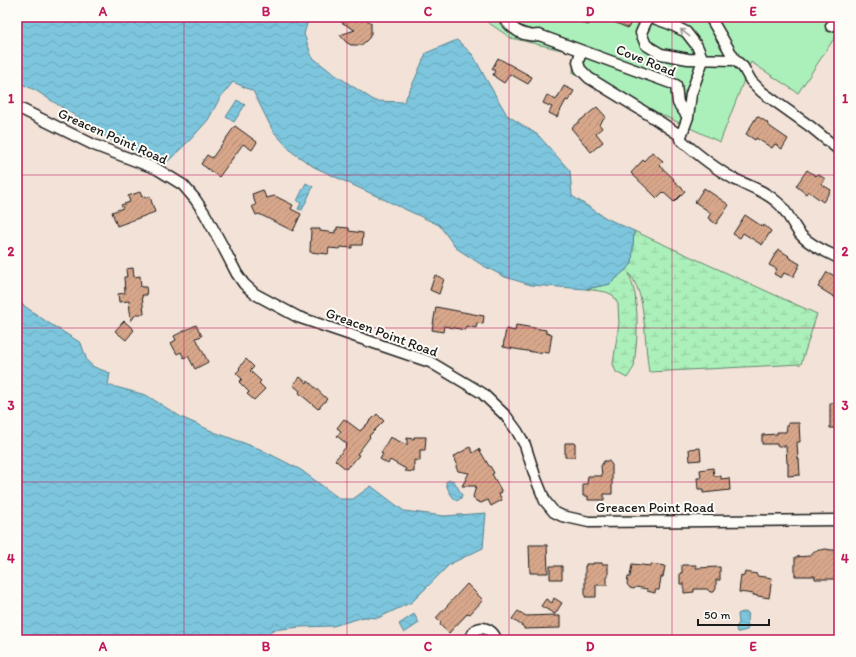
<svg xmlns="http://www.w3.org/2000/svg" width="856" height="657" font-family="Itim,sans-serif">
  <defs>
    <pattern id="wetland-marsh" width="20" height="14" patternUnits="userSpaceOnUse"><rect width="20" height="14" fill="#abf0ba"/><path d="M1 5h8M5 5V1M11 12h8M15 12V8" fill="none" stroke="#93cd9f"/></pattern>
    <pattern id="water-waves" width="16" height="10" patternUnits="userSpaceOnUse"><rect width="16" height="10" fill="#7dc6dd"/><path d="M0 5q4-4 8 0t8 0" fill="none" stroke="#6baabd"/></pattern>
    <pattern id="building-hatch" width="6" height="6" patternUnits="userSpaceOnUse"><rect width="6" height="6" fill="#d8a78b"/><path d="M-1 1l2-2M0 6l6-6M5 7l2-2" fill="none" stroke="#b98f77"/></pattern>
  </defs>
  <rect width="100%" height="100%" fill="#f2e2d7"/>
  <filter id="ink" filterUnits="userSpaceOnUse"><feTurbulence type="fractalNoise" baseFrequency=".025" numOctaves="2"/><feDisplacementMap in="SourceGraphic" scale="8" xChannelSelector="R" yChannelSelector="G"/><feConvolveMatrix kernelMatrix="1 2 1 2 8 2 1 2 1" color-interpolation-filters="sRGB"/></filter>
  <g filter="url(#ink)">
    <path fill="#abf0ba" stroke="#64866b" d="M 480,17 L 839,17 L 839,31 L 798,93 L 751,62 L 720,142 L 573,73 L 574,53 L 511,38 Z"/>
    <path fill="url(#wetland-marsh)" stroke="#64866b" d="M 634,231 L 817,314 L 801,364 L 649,372 C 647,359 646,345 645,332 C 643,311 642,290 629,273 L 635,294 L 637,315 L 637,336 L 634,367 L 627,378 L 616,372 L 613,364 L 619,323 L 618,304 L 613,295 L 606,292 L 586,289 L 610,284 L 632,264 Z"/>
    <path fill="url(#water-waves)" stroke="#568290" d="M 17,17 L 309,17 L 304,34 L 312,57 L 331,72 L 375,101 L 404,102 L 415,79 L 426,53 L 457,40 L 473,55 L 486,79 L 507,115 L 538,135 L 570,171 L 572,196 L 606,218 L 634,231 L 632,264 L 610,284 L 586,289 L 531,285 L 505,277 L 482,265 L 456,248 L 439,225 L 314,167 L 292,152 L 273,131 L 253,91 L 233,82 L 220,98 L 208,120 L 191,139 L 165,164 L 133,149 L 108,139 L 85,122 L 35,90 L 17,82 Z
      M 237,100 L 245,105 L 234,122 L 226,117 Z
      M 306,183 L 313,187 L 302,210 L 298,209 L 301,203 L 297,201 Z
      M 17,298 L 23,305 L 47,322 L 81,343 L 87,361 L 94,367 L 110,373 L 108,385 L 146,395 L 181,417 L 214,432 L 260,449 L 301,470 L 340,499 L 353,499 L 371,486 L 404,511 L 444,516 L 486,513 L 483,548 L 450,564 L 412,602 L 378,618 L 364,617 L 333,626 L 300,627 L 272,630 L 266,638 L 270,640 L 17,640 Z
      M 450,480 L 454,481 L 462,495 L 461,498 L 457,501 C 452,498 446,487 446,482 Z
      M 744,612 L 748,613 L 749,615 L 747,618 L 748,628 L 747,630 L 739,632 L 737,632 L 736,628 L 739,623 L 738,614 L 740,613 Z
      M 414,614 L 419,623 L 404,633 L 399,624 Z"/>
    <path fill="url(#building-hatch)" stroke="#1c1c1c" d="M 349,17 L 363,17 L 371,23 L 371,34 L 369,38 L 365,42 L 361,45 L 351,45 L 346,42 L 340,35 L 355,30 L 341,22 Z
      M 568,17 L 598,17 L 588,25 Z
      M 602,17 L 642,17 L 638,23 L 632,21 L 628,28 Z
      M 498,58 L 532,77 L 528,84 L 510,74 L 504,83 L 495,77 L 495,76 L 493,75 L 495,71 L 492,69 Z
      M 564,86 L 574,91 L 568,101 L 566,100 L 557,117 L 549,113 L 552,107 L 543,103 L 547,95 L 556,100 Z
      M 597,107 L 606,117 L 599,124 L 602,128 L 596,133 L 603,142 L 591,152 L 571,128 Z
      M 757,116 L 768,123 L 767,124 L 772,128 L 788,139 L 782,149 L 775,144 L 772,148 L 756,138 L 755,140 L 746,134 Z
      M 235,126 L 257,142 L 252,150 L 243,144 L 219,177 L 201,164 L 207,155 L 212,158 Z
      M 652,152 L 663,161 L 659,165 L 674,179 L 673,180 L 685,191 L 674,202 L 663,192 L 657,198 L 631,173 L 643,160 L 644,161 Z
      M 807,170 L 816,176 L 818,174 L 825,179 L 821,184 L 831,190 L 823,202 L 808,191 L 806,194 L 796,186 Z
      M 704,188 L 729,205 L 716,224 L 708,218 L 711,213 L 695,202 Z
      M 263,190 L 266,198 L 275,196 L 293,205 L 291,209 L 301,214 L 293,231 L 259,214 L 256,215 L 252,206 L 256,205 L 252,194 Z
      M 140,192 L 142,197 L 145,196 L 145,198 L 150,197 L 155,212 L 117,226 L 112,212 L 123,208 L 121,205 L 130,202 L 128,196 Z
      M 745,215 L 763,227 L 764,225 L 771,231 L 762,245 L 743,233 L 740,238 L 733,234 Z
      M 337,227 L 349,228 L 349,231 L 363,233 L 362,245 L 352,245 L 352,248 L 340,247 L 340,249 L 329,248 L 328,254 L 310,252 L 311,229 L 320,229 L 320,231 L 335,233 L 335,230 L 337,230 Z
      M 778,249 L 789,256 L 788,257 L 800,264 L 793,277 L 784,273 L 781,278 L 774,274 L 777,269 L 769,265 Z
      M 133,268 L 134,277 L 140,276 L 141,287 L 146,287 L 147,295 L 142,295 L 144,314 L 136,314 L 131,321 L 129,301 L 119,302 L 118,294 L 125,293 L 124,277 L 127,277 L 126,269 Z
      M 827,272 L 839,278 L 839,300 L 818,287 Z
      M 435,275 L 444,279 L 439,294 L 430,290 Z
      M 436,307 L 484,316 L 483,324 L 477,323 L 476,328 L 466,326 L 465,330 L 444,326 L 443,332 L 432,330 Z
      M 124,321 L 134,330 L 126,340 L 115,331 Z
      M 196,325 L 202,336 L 196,338 L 208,362 L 195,369 L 188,356 L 184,358 L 181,352 L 177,354 L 171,343 L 176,340 L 174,336 Z
      M 516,325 L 546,330 L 546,333 L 552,334 L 549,353 L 539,352 L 539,353 L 503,347 L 506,329 L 515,331 Z
      M 246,359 L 254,367 L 250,371 L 261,381 L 259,383 L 265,389 L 254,400 L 247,394 L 249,392 L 239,382 L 242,379 L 236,373 L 240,369 L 239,368 Z
      M 300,377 L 307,383 L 308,381 L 327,399 L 318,409 L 299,393 L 300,391 L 293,385 Z
      M 839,402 L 839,428 L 830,428 L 830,403 Z
      M 377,414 L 384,421 L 369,436 L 370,437 L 357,454 L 359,455 L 350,466 L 349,465 L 346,469 L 335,460 L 346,447 L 345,446 L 347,444 L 337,436 L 341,431 L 337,428 L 344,419 L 360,431 Z
      M 788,423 L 799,423 L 800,442 L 797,442 L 798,459 L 799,459 L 800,475 L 788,476 L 788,463 L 787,463 L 786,446 L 777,446 L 777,444 L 762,444 L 762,435 L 777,434 L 777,432 L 786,432 L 787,426 L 788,426 Z
      M 390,437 L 407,445 L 407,438 L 414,439 L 414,437 L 426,437 L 425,450 L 420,450 L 420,461 L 414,460 L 414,472 L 405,471 L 406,469 L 390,460 L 388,464 L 380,459 L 383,454 L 381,453 Z
      M 565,443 L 575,443 L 575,457 L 565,457 Z
      M 470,447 L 473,453 L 479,449 L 489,466 L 490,466 L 494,473 L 492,474 L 502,492 L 499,494 L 502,500 L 491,506 L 488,500 L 481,503 L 476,501 L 473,497 L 476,486 L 462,486 L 469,473 L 458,471 L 456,467 L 457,463 L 453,457 Z
      M 700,448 L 701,460 L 690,461 L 689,449 Z
      M 604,461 L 609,461 L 612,465 L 612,494 L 604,494 L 604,500 L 588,500 L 588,496 L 583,496 L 583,484 L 587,484 L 588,476 L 602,476 L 601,466 Z
      M 713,468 L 714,476 L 721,476 L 721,479 L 729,478 L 730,490 L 703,493 L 703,489 L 698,489 L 697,478 L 701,478 L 700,470 Z
      M 529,545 L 547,545 L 548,573 L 530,573 Z
      M 826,549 L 831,550 L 834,550 L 839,552 L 839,572 L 837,572 L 838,579 L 815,579 L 815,576 L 795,576 L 795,557 L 810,556 L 814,551 Z
      M 593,563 L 602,563 L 602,564 L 608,564 L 608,576 L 607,576 L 607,585 L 596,585 L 596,597 L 585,597 L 585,566 L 586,566 L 586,564 L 593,564 Z
      M 632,564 L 651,566 L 651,564 L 665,566 L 663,577 L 661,577 L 659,590 L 655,590 L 655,593 L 647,591 L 647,589 L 636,587 L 634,589 L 630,588 L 627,584 L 628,577 L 630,577 Z
      M 682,565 L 696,565 L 696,568 L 720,567 L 720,580 L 716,580 L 716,588 L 714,592 L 710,592 L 707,589 L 694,589 L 694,592 L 684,593 L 684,584 L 680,584 L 680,573 L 682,573 Z
      M 550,566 L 562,566 L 562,579 L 550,579 Z
      M 745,572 L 757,574 L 757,576 L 772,578 L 769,598 L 753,595 L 754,594 L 739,592 L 741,575 L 744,576 Z
      M 467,584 L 483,600 L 470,614 L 468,613 L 449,633 L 440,625 L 441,623 L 436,618 Z
      M 554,598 L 562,603 L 555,614 L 541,606 L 546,599 L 552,603 Z
      M 518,611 L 526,616 L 555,615 L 554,616 L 560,616 L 560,628 L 524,629 L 524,627 L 512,619 Z"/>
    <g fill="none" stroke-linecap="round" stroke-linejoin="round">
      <g stroke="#1c1c1c" stroke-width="13">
        <path id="minor" d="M 503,17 C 509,25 518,34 529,35 C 532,36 536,35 539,35 L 676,85 L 678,103 L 688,117 L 680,139 C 697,154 714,168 734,179 C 749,186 765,191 777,202 C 787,210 792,224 800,234 C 809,245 827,252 839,258
          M 710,17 L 735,60 L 743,67 L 751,81 L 762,92 L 811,127 L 839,150
          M 656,19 L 670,24 L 686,32 L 697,46 L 703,60 L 691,94 L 688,117
          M 646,22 L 641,33 L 646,45 L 661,54 L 688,59 L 735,60
          M 831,26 L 839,20
          M 581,51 L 578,62 L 580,69 L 589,78 L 651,116 L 681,136
          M 17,107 L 94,145 L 157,169 L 183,185 L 195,199 L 205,214 L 223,247 L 237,274 L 244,284 L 255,294 L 298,317 L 430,362 L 482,393 L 506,416 L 517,431 L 525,445 L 536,479 L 545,501 L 554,512 L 562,516 L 589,522 L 839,520
          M 469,640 L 475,630 C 477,629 479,628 481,628 C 489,628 495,634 496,640"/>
      </g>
      <use href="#minor" stroke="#fdfcf7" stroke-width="10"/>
    </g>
    <defs><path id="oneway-shaft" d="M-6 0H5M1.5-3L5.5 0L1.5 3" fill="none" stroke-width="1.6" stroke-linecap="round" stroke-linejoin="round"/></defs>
    <use stroke="#989794" href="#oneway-shaft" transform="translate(685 33) rotate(-142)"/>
  </g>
  <path fill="none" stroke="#c2185b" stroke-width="1" stroke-opacity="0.55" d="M 184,17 L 184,640M 347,17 L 347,640M 509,17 L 509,640M 672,17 L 672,640M 17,175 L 839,175M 17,328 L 839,328M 17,482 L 839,482"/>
  <g text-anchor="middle" stroke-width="4" stroke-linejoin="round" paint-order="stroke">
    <g font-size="14" fill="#1c1c1c" stroke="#fdfcf7">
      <text transform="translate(646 60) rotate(22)" y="5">Cove Road</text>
      <text transform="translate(113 136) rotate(24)" y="5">Greacen Point Road</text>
      <text transform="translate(382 332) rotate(20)" y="5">Greacen Point Road</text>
      <text x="655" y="512">Greacen Point Road</text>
    </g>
  </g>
  <rect width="856" height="657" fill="none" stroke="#fdfcf7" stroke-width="44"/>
  <path d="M698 619v6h71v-6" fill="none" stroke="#1c1c1c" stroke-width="2"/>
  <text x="704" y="619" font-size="12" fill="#1c1c1c" stroke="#fdfcf7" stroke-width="3" paint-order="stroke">50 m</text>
  <rect x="22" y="22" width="812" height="613" fill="none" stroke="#c2185b" stroke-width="1.5"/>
  <g font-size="13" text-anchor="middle" font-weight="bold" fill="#c2185b">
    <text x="103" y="16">A</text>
    <text x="266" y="16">B</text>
    <text x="428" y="16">C</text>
    <text x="590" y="16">D</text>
    <text x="753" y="16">E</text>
    <text x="11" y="103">1</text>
    <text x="845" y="103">1</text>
    <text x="11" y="256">2</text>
    <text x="845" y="256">2</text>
    <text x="11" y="410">3</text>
    <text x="845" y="410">3</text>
    <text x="11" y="563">4</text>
    <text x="845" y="563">4</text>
    <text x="103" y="651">A</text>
    <text x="266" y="651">B</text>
    <text x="428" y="651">C</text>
    <text x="590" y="651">D</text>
    <text x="753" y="651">E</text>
  </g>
</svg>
